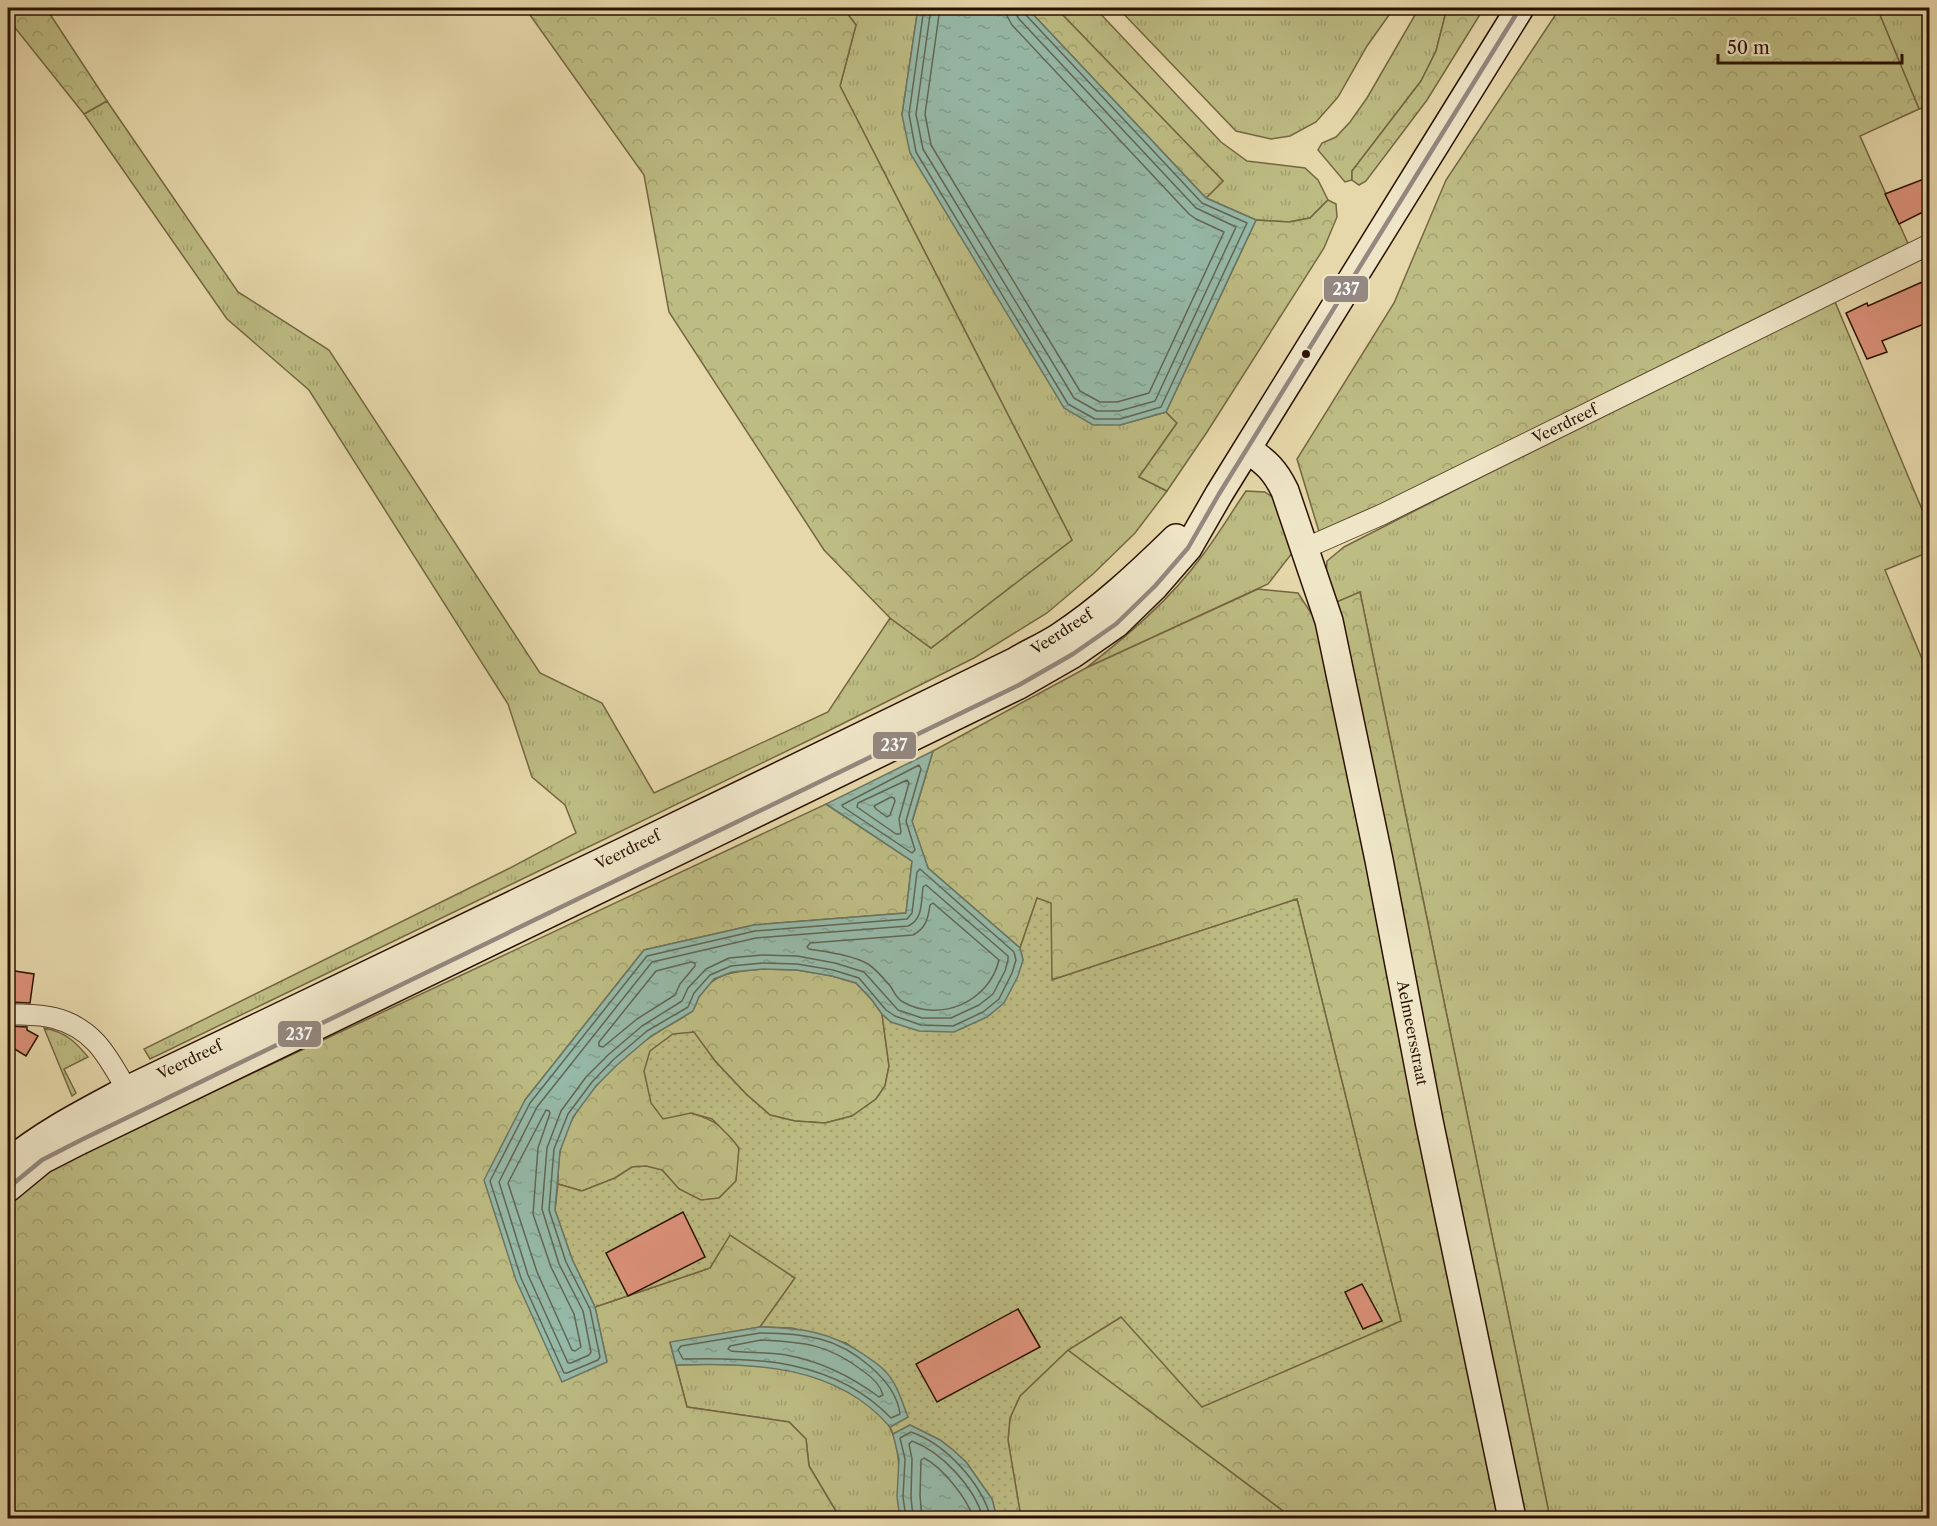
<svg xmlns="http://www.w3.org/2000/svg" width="1937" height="1526" font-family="'Libre Caslon Text',serif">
  <defs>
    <pattern id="grass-tufts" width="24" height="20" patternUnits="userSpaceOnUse" patternTransform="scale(1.5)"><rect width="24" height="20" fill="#bdbc83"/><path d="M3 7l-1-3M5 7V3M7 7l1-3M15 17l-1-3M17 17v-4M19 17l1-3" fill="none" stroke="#a3a16f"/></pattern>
    <pattern id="forest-crowns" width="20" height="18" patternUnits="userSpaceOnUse" patternTransform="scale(1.5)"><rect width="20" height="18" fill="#bdbc83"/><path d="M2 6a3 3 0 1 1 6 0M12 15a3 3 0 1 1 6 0" fill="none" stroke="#a3a16f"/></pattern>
    <pattern id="park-dots" width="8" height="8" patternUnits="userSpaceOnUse" patternTransform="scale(1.5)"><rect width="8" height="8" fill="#bdbc83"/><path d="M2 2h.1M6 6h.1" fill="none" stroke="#a3a16f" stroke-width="1.8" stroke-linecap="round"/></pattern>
    <pattern id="water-ripples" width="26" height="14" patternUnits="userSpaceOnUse" patternTransform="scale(1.5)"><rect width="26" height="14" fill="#96baa9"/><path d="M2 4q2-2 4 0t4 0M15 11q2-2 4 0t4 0" fill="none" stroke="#819f90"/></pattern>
  </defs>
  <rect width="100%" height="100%" fill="#e6d8aa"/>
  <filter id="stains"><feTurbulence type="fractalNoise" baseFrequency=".00333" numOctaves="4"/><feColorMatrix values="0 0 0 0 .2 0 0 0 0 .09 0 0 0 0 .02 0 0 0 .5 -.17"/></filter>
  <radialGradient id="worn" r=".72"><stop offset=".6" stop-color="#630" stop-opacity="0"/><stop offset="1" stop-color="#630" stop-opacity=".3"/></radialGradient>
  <path fill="url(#grass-tufts)" stroke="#746642" stroke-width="1.5" d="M 843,8 L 918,8 L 902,115 L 1120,425 L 1166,412 L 1177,423 L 1139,477 L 1167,491 L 1135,533 L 1093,574 L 1047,613 L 974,658 L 824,733 L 150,1059 L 144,1049 L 508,869 L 576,833 L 565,805 L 532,777 L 508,704 L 309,390 L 227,319 L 84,114 L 107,101 L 238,292 L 329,350 L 540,673 L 602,703 L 654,793 L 828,712 L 890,618 L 931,648 L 1072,540 L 840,86 L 856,25 Z
    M 1056,8 L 1095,8 L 1221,142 L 1247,161 L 1305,168 L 1318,180 L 1328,200 L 1310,218 L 1289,222 L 1256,220 L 1206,198 L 1223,181 Z
    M 1118,8 L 1394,8 L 1367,46 L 1338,97 L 1316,122 L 1290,136 L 1271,139 L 1236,131 Z
    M 1419,8 L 1447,8 L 1436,51 L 1421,81 L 1352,171 L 1352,180 L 1345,182 L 1318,150 L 1322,143 L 1336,137 L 1350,122 L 1367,98 Z
    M 1877,8 L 1929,8 L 1929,106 L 1919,109 Z
    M 1833,297 L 1929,526 L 1929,552 L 1885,570 L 1930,678 L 1929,1518 L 1550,1518 L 1360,592 L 1335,603 L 1326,576 L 1327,561 L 1344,547 Z
    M 1246,491 L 1265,492 L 1275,499 L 1296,548 L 1268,584 L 1086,668 C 1128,635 1170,600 1202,556 C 1218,535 1231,513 1246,491 Z
    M 44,1028 C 65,1032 75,1041 88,1057 L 64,1069 L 76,1093 L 72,1096 Z
    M 1068,1350 L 1290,1516 L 1297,1518 L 1021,1518 L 1008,1440 L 1010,1418 L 1020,1396 Z
    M 715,1364 C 738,1365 762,1365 784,1369 C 815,1374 881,1401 892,1432 C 903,1459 897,1490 900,1518 L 840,1518 L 809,1466 L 806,1439 L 789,1422 L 687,1407 L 676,1365 Z"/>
  <path fill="url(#forest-crowns)" stroke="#746642" stroke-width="1.5" d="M 8,8 L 46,8 L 107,101 L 84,114 L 8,19 Z
    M 525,8 L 843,8 L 856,25 L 840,86 L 1072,540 L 931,648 L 890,618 L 824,550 L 669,312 L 644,175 Z
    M 1027,8 L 1056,8 L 1223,181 L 1206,198 Z
    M 1447,8 L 1484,8 L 1427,100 L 1366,181 L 1359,185 L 1352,180 L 1352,171 L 1421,81 L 1436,51 Z
    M 1560,8 L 1877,8 L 1919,109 L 1860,136 L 1910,248 L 1320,535 L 1297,459 L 1394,303 L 1446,180 Z
    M 1328,200 L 1336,204 L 1337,217 L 1324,248 L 1207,432 L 1167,491 L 1139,477 L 1177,423 L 1166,412 L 1256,220 L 1289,222 L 1310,218 Z
    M 1258,589 L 1298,593 L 1311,613 L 1360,592 L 1550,1518 L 1297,1518 L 1290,1516 L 1068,1350 L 1121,1317 L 1401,1321 L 1297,899 L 1052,980 L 1037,899 L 1020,948 L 928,868 L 912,822 L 933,751 L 1086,668 Z
    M 826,804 L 912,861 L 906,913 L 754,925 L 644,950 L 525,1100 L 607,1362 L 595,1307 L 710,1268 L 730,1234 L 795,1278 L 760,1327 L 670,1343 L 687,1407 L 789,1422 L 806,1439 L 809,1466 L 840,1518 L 8,1518 L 8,1205 L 44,1171 Z
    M 763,969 L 797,970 L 832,976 L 856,983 L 872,1000 L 882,1014 L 889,1066 L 885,1086 L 876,1099 L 852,1116 L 825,1123 L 795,1121 L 770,1115 L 746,1094 L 715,1061 L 693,1032 L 691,1113 C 708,1118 730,1128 738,1146 C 741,1155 737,1171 736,1181 L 719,1198 L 701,1201 L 679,1189 L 662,1170 L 632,1167 L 615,1178 L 582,1191 L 558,1184 C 558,1173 558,1162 560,1152 C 568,1108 616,1060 652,1036 C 664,1027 679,1021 691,1012 C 696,1008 696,1001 699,996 C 714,972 737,971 763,969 Z"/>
  <path fill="url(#park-dots)" stroke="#746642" stroke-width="1.5" d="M 1037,898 L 1051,903 L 1052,980 L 1297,899 L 1401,1321 L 1202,1407 L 1121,1317 L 1068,1350 L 1020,1396 L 1010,1418 L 1008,1440 L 1021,1518 L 997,1518 L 992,1499 L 966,1462 L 953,1450 L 940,1440 L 910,1425 L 893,1434 L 890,1427 L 908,1417 L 885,1371 L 846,1343 L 792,1328 L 760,1327 L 795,1278 L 730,1235 L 710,1268 L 595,1307 L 572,1259 L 555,1210 L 558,1184 L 582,1191 L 615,1178 L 632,1167 L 646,1166 L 662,1170 L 679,1189 L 701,1200 L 719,1198 L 736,1181 L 739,1148 L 731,1138 L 712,1119 L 691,1113 L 663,1119 L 651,1103 L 644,1071 L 650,1051 L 673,1034 L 694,1032 L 715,1061 L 746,1094 L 770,1115 L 795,1121 L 825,1123 L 852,1116 L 876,1099 L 885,1086 L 889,1066 L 882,1014 L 891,1022 L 1023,960 L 1020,948 Z"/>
  <path fill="url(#water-ripples)" stroke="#6b7665" stroke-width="1.5" d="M 918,8 L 1027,8 L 1206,198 L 1256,220 L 1166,412 L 1120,425 L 1093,425 L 1064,408 L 910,153 L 902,115 Z
    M 933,751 L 912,821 L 928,868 L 1020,948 L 1023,960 L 1018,976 L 1004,1003 L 987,1017 L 954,1032 L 919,1031 L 891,1022 L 882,1014 L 872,1000 L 856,983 L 832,976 L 797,970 L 763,969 L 732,972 L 714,979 L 699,997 L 693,1011 L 651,1036 L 617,1065 L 596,1086 L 573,1117 L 560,1151 L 555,1210 L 572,1259 L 595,1307 L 607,1362 L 562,1382 L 516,1280 L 484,1180 L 525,1100 L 644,950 L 754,925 L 906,913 L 912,861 L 826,804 Z
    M 760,1327 C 800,1328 829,1331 863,1354 C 870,1359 879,1364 885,1371 C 897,1383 902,1402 908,1417 L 890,1427 C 836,1364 753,1363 676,1365 L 670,1342 Z
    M 910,1425 L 940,1440 L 953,1450 L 966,1462 L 992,1499 L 997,1518 L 900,1518 L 897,1497 L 899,1459 L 893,1434 Z"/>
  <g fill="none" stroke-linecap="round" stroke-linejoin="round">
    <path stroke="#606654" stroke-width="1.5" d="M 924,8 L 909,114 L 916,152 L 1068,404 L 1095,419 L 1120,419 L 1161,407 L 1247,223 L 1202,203 L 1025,14 L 1023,8
      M 931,8 L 916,114 L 923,149 L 1074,398 L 1097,411 L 1119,411 L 1155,401 L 1236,227 L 1196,208 L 1019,19 L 1016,14 L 1015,8
      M 940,8 L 925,114 L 931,145 L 1080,391 L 1100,402 L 1117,402 L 1149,393 L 1224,232 L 1196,219 L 1189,214 L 1012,25 L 1007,16 L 1006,8
      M 919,765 L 921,769 L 906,821 L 915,850 L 912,853 L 843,807 L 842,805 Z
      M 907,780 L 909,783 L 899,819 L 901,832 L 900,834 L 896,834 L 857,807 L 858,803 Z
      M 891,797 L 894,798 L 895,801 L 890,815 L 887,817 L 876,809 L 874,806 Z
      M 920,869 L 1014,952 L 1016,960 L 1012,973 L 999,999 L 983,1012 L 953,1026 L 921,1025 L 895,1016 L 886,1010 L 859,978 L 833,970 L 797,964 L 763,963 L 731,966 L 710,975 L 694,993 L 688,1007 L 647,1031 L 613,1060 L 592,1082 L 568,1114 L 554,1149 L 549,1210 L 566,1262 L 590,1309 L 600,1357 L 598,1360 L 567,1373 L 564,1373 L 521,1278 L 490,1181 L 530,1103 L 647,956 L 755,931 L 907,919 L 912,913 L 917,872 Z
      M 926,885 L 1008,956 L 1008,960 L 1005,971 L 993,994 L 979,1005 L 951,1018 L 922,1018 L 898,1010 L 864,972 L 835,963 L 797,956 L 762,955 L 729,958 L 706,969 L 688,988 L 682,1001 L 642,1026 L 608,1055 L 586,1077 L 561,1111 L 547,1148 L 542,1209 L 559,1264 L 583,1311 L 591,1352 L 589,1355 L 571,1363 L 568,1363 L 528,1275 L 499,1182 L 537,1107 L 652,962 L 756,938 L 908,926 C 923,920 921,902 923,887 Z
      M 933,903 L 999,960 C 989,1002 940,1023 903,1002 C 897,999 894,992 891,987 C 885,980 876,969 868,964 C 853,955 826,952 809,949 L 807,947 L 810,943 L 913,935 C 926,928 928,919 930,905 Z
      M 691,962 L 695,963 L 695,966 L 680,984 L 675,995 L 637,1019 L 603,1047 L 599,1046 L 599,1042 L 656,971 Z
      M 546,1110 L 549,1111 L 550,1113 L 538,1148 L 533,1214 L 551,1267 L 574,1314 L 581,1347 L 575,1351 L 572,1350 L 537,1272 L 508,1183 Z
      M 760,1333 C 780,1333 800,1334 820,1339 C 852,1347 896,1380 900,1414 L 891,1418 C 835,1360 758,1357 683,1359 L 678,1350 L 681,1346 Z
      M 761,1340 C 803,1342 828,1344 863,1371 C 872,1377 880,1384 883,1395 L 879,1397 C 852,1377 820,1361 786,1355 C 768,1352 749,1353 731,1351 L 728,1349 L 730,1346 Z
      M 906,1518 L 903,1497 L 905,1459 L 900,1438 L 911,1432 C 946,1444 981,1483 991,1518
      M 913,1518 L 911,1497 L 912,1459 L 909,1444 L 912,1441 C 942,1452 975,1488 983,1518
      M 922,1518 L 920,1496 L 921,1460 L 924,1458 C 942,1467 968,1499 973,1518"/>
  </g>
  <path fill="#dd927a" stroke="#2a1100" stroke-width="1.5" d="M 1929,177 L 1929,209 L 1899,224 L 1885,194 Z
    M 1929,279 L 1929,322 L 1882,341 L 1887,352 L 1867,359 L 1846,313 L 1867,303 L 1868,306 Z
    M 8,970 L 34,974 L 30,1003 L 8,1002 Z
    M 8,1026 L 27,1027 L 27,1030 L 38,1036 L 26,1056 L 8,1045 Z
    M 683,1212 L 705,1257 L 628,1296 L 606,1253 Z
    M 1362,1284 L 1382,1321 L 1363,1329 L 1345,1292 Z
    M 1018,1309 L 1040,1347 L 937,1402 L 916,1364 Z"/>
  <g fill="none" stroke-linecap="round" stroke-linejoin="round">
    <g stroke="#59432a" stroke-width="22">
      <path id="street" d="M 1306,548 L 1383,514 L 1930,244
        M 8,1014 C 23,1015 39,1014 54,1018 C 94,1028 108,1057 127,1090"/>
    </g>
    <g stroke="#2a1100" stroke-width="30">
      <path id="secondary" d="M 1247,449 C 1266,462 1275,470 1285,491 L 1329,621 L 1379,860 L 1429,1121 L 1512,1518
        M 8,1163 C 44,1133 86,1112 127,1090 L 629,849 L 1014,662 C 1029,653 1045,646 1059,637 C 1102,609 1140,573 1176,538
        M 8,1188 L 42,1160 L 81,1140 C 394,988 707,838 1019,685 L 1073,654 L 1116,624 L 1155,586 L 1188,548 L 1219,494 L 1520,8"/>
    </g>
    <use href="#street" stroke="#efe6c8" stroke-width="20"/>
    <use href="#secondary" stroke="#efe6c8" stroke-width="27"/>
    <g stroke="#efe6c8" stroke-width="9">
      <path id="bus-1" d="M 8,1188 L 42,1160 L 81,1140 L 1019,685 L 1073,654 L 1116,624 L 1155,586 L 1188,548 L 1219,494 L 1520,8"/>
    </g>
    <use href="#bus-1" stroke="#948880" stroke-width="4.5"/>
  </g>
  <circle fill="#2a1100" stroke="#efe6c8" stroke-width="2" cx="1306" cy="354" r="5"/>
  <g text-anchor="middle" stroke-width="4.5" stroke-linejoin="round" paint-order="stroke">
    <g font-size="15" fill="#2a1100" stroke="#efe6c8">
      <text transform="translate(1565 424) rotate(-26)" y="5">Veerdreef</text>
      <text transform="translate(1062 632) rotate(-33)" y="5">Veerdreef</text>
      <text transform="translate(628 850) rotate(-26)" y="5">Veerdreef</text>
      <text transform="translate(1412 1033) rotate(79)" y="5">Aelmeersstraat</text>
      <text transform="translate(190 1060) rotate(-26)" y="5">Veerdreef</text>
    </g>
  </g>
  <g stroke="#efe6c8" stroke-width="2">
    <rect x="1323" y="275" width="46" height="28" rx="6" fill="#948880"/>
    <rect x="872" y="731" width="45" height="29" rx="6" fill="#948880"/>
    <rect x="277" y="1020" width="45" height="28" rx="6" fill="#948880"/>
  </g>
  <g font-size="16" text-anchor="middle" font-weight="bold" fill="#fff">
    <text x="1346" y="295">237</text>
    <text x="894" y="751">237</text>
    <text x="299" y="1040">237</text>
  </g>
  <rect width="1937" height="1526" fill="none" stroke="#e6d8aa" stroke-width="30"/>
  <rect x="9" y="9" width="1919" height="1508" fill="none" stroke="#2a1100" stroke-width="3"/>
  <rect x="15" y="15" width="1907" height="1496" fill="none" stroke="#2a1100" stroke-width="1.5"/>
  <path d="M1718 54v9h184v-9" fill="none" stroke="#2a1100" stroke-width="3"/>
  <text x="1727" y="54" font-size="18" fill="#2a1100" stroke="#efe6c8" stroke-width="4.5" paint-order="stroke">50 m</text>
  <rect width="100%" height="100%" filter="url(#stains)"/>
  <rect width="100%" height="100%" fill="url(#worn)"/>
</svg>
